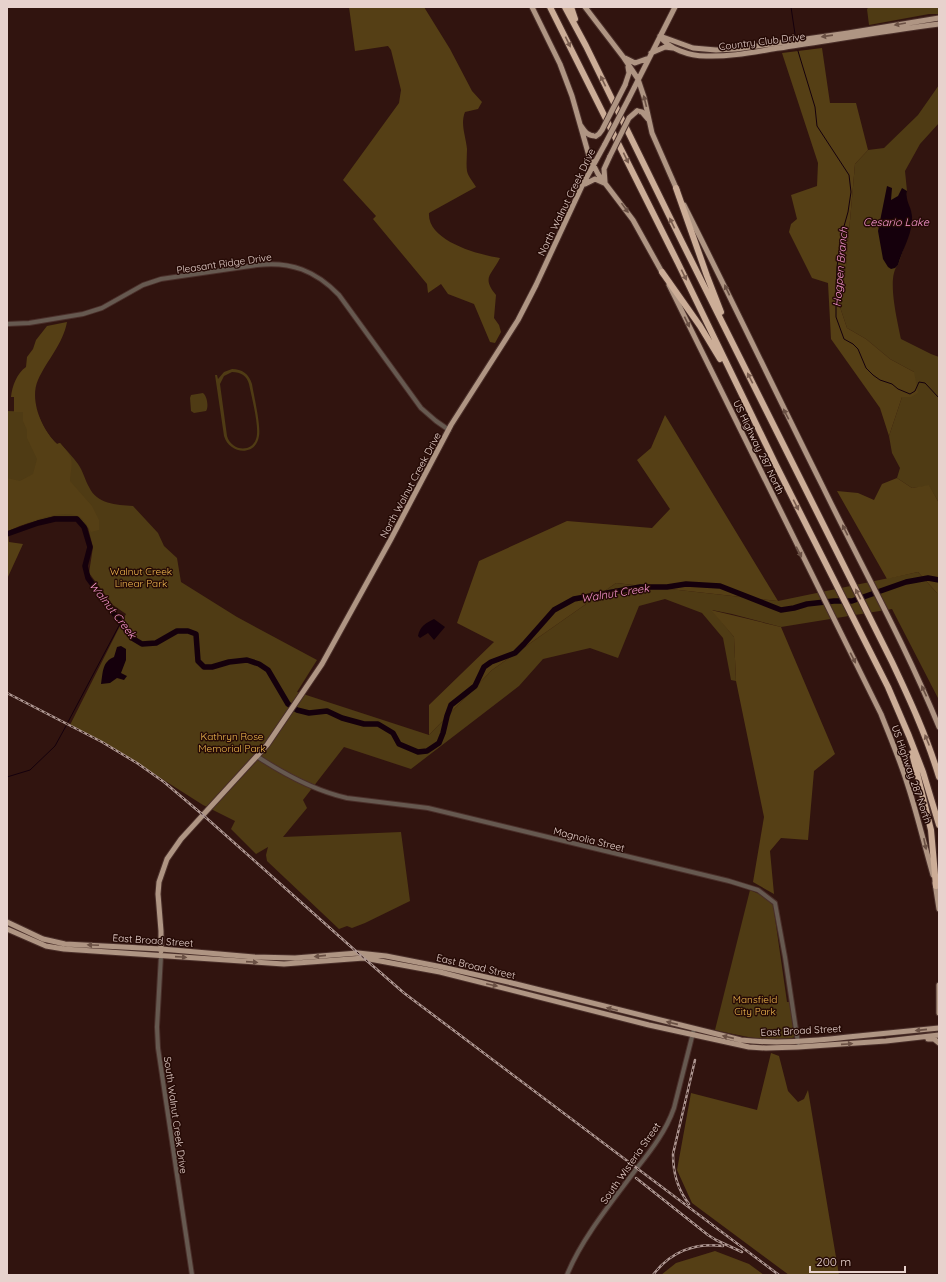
<svg xmlns="http://www.w3.org/2000/svg" width="946" height="1282" font-family="Quicksand,sans-serif">
  <rect width="100%" height="100%" fill="#31140f"/>
  <path fill="#4f3b14" fill-rule="evenodd" d="M 869,7 L 939,7 L 939,14 L 929,14 L 869,25 L 867,9 Z
    M 939,85 L 939,123 L 920,144 L 905,171 L 907,191 L 906,198 L 908,206 L 911,211 L 912,218 L 912,224 L 898,265 C 886,277 898,323 901,339 L 931,354 L 939,357 L 939,503 L 929,486 L 912,488 L 897,478 L 900,468 L 892,453 L 889,436 L 902,397 L 914,372 L 890,359 L 866,339 L 847,328 L 840,307 L 844,288 L 855,164 L 868,150 L 884,148 L 918,115 Z
    M 232,369 C 242,369 249,374 252,384 C 254,396 261,426 259,436 C 256,457 229,454 224,436 L 215,375 L 217,375 L 218,379 L 224,372 ZM 232,372 C 241,372 247,376 249,384 C 252,398 258,422 257,434 C 256,453 232,453 227,436 L 220,384 L 224,376 Z
    M 203,393 C 207,396 209,407 206,411 L 194,413 L 191,411 L 190,398 L 191,395 Z
    M 7,411 L 37,412 C 42,424 47,435 57,444 L 60,443 C 66,450 73,457 78,464 C 83,471 85,480 89,487 C 97,504 116,505 133,506 L 158,533 L 164,546 L 177,558 L 181,582 L 237,617 L 317,660 L 297,692 L 429,735 L 492,670 L 616,583 L 778,601 L 918,572 L 937,593 L 939,593 L 939,700 L 892,609 L 781,627 L 732,614 L 712,610 L 734,637 L 736,681 L 731,680 L 723,638 L 702,613 L 665,599 L 639,606 L 618,658 L 590,648 L 543,659 L 519,686 L 411,769 L 344,747 L 303,800 L 307,808 L 283,837 L 401,832 L 410,901 L 365,923 L 352,928 L 347,926 L 339,929 L 267,861 L 266,855 L 268,847 L 256,854 L 231,829 L 235,821 L 203,805 L 137,763 L 70,725 L 126,614 L 113,605 L 89,573 L 93,547 L 88,528 L 77,516 L 54,516 L 7,529 Z
    M 750,890 L 764,896 L 773,904 L 787,1002 L 794,1002 L 799,1036 C 774,1045 739,1035 715,1030 Z"/>
  <path fill="#553f15" d="M 349,7 L 424,7 L 450,49 L 472,91 L 482,102 L 478,109 L 465,112 C 460,124 466,137 467,149 C 467,156 466,164 467,171 C 468,176 473,182 476,187 L 429,213 C 427,241 479,255 500,258 C 492,275 481,277 496,295 L 494,318 L 499,325 L 501,332 L 495,343 L 490,342 L 474,304 L 448,294 L 441,284 L 428,293 L 427,284 L 373,219 L 376,216 L 343,180 L 399,103 L 401,90 L 391,50 L 388,46 L 355,51 Z
    M 822,48 L 830,103 L 856,103 L 868,150 L 855,164 L 844,288 L 840,307 L 847,328 L 866,339 L 890,359 L 914,372 L 918,393 L 911,397 L 902,397 L 889,436 L 880,408 L 831,339 L 828,283 L 812,278 L 789,232 L 791,224 L 797,219 L 791,195 L 817,186 L 818,163 L 782,53 Z
    M 67,322 C 63,344 47,360 38,380 C 29,400 42,430 57,444 L 60,443 C 75,460 72,459 70,481 L 92,506 L 99,520 L 99,530 L 91,532 C 88,526 85,521 80,517 C 63,507 24,524 8,531 L 9,542 L 23,544 L 7,579 L 7,478 L 20,481 L 33,474 L 37,459 L 27,438 L 27,430 L 23,421 L 23,412 L 14,412 L 14,397 L 11,397 C 12,386 17,373 26,367 L 27,357 L 33,349 L 36,340 L 47,326 Z
    M 665,415 L 778,601 L 616,583 L 492,670 L 429,735 L 429,705 L 494,642 L 457,623 L 479,561 L 567,521 L 652,528 L 670,509 L 637,460 L 651,448 Z
    M 897,478 L 912,488 L 929,485 L 939,503 L 939,593 L 937,593 L 918,572 L 887,579 L 837,491 L 858,493 L 874,500 L 882,484 Z
    M 711,610 L 781,627 L 835,754 L 814,771 L 808,840 L 781,838 L 770,851 L 774,894 L 753,882 L 764,817 L 736,681 L 734,637 Z
    M 771,1053 L 779,1056 L 788,1091 L 798,1102 L 804,1099 L 808,1090 L 839,1275 L 789,1275 L 692,1203 L 677,1170 L 691,1093 L 757,1110 Z
    M 715,1251 L 749,1264 L 764,1275 L 661,1275 L 676,1263 Z"/>
  <path fill="#15000c" d="M 887,186 L 892,188 L 891,200 L 898,196 L 902,188 L 907,191 C 905,203 913,208 912,219 C 912,235 902,250 898,265 L 895,268 L 891,269 L 888,267 L 883,259 L 878,231 Z
    M 434,619 L 445,627 L 434,640 L 428,633 L 420,638 L 418,636 C 420,626 426,623 434,619 Z
    M 121,646 L 126,649 L 126,660 L 121,673 L 127,676 L 124,680 L 117,678 L 110,683 L 101,684 C 103,672 102,662 114,657 L 117,647 Z"/>
  <g fill="none" stroke-linecap="round" stroke-linejoin="round">
    <path stroke="#15000c" stroke-width="1" d="M 791,7 L 795,34
      M 798,51 L 815,107 L 817,126 L 849,175 L 851,192 L 848,212 L 841,237 L 837,267 L 836,290 L 836,317 L 844,339 L 853,344 L 858,349 L 866,368 L 873,375 L 880,380 L 892,384 L 898,389 L 910,394 L 915,391 L 919,382 L 925,383 L 939,398
      M 68,722 L 121,622
      M 7,777 L 30,770 L 55,746 L 66,726"/>
    <path stroke="#15000c" stroke-width="5.5" d="M 7,534 L 38,523 L 55,519 L 77,519 L 84,527 L 90,547 L 85,566 L 88,578 L 132,638 L 142,644 L 156,643 L 177,631 L 188,631 L 196,634 L 198,661 L 204,667 L 212,667 L 229,662 L 247,660 L 259,664 L 268,670 L 288,704 L 297,710 L 309,713 L 327,711 L 342,718 L 364,724 L 378,724 L 393,733 L 399,744 L 418,752 L 427,751 L 439,743 L 443,733 L 447,716 L 451,705 L 475,686 L 484,667 L 491,662 L 515,653 L 524,644 L 554,610 L 574,599 L 640,587 L 667,587 L 686,584 L 720,586 L 781,610 L 794,608 L 807,604 L 834,601 L 852,601 L 906,582 L 928,578 L 939,580"/>
    <g stroke="#4a2f2a" stroke-width="6">
      <path id="minor" d="M 7,324 L 29,323 L 83,314 L 102,308 L 143,285 L 161,279 L 257,265 C 291,261 316,271 339,295 L 421,408 L 436,421 L 449,430
        M 258,757 C 284,774 316,791 347,798 L 428,808 L 729,881 L 758,890 L 775,903 L 785,957 L 798,1043
        M 161,956 L 157,1027 L 158,1048 L 192,1275
        M 567,1275 C 581,1239 614,1199 637,1168 C 652,1149 666,1131 674,1108 L 694,1029"/>
    </g>
    <g stroke="#4a2f2a" stroke-width="7">
      <path id="major" d="M 532,7 L 560,64 L 572,96 L 589,156 L 598,174 L 633,220 L 663,274
        M 585,7 L 624,58 L 638,79 L 644,97 L 652,133 L 677,190
        M 660,36 C 668,49 690,56 706,56 C 730,57 754,52 779,48 C 832,40 885,31 939,24
        M 660,36 L 693,48 L 716,50 L 736,49 L 848,33 L 939,18
        M 651,53 L 665,47 L 673,48
        M 625,58 L 635,63 L 649,58
        M 625,85 L 629,73 L 628,67
        M 628,100 L 675,7
        M 637,111 L 642,112 L 648,119
        M 581,126 C 585,132 588,136 596,136
        M 605,182 L 604,169 L 610,156
        M 585,184 L 595,179 L 604,183
        M 684,205 C 731,298 776,393 823,487 C 862,567 905,644 939,727
        M 669,285 L 881,714 C 890,737 900,760 907,783 C 917,813 924,844 933,875
        M 935,883 L 939,909
        M 7,922 L 43,939 L 65,944 L 161,949 L 254,957 L 295,958 L 358,953 L 386,956 L 442,967 L 512,983 L 741,1040 C 776,1044 812,1041 848,1037 C 878,1034 909,1031 939,1028
        M 7,929 L 46,946 L 64,949 L 284,964 L 364,958 L 440,972 L 649,1025 L 749,1047 L 766,1048 L 798,1047 L 886,1041 L 939,1035
        M 161,951 L 161,931 L 158,894 L 159,882 L 167,859 L 181,839 L 267,745 L 322,664 L 391,539 L 451,425 L 518,320 L 536,285 L 582,186 L 605,144
        M 939,985 L 939,1013
        M 928,1039 L 934,1039 L 939,1043"/>
    </g>
    <g stroke="#4a2f2a" stroke-width="8">
      <path id="highway" d="M 550,7 L 678,263 L 776,465 L 888,687 L 909,736 L 923,772 L 939,825
        M 565,7 L 586,46 L 682,242 L 892,662 C 910,700 927,737 939,777
        M 571,7 L 575,19
        M 676,188 L 707,276 L 721,312
        M 662,272 L 700,326 L 720,359
        M 912,753 L 931,830 L 936,886"/>
    </g>
    <use href="#minor" stroke="#665950" stroke-width="4"/>
    <use href="#major" stroke="#af9583" stroke-width="5"/>
    <use href="#highway" stroke="#ccad97" stroke-width="6"/>
    <g stroke="#ae9792" stroke-width="2.5">
      <path id="rail" d="M 7,693 L 102,742 L 137,763 L 164,782 L 203,815 L 358,953 L 404,993 L 779,1275
        M 636,1178 L 708,1235 L 716,1240 L 742,1252
        M 689,1204 C 677,1189 673,1173 673,1154 L 695,1060
        M 653,1275 C 670,1252 695,1242 723,1246"/>
    </g>
    <use href="#rail" stroke="#260b06" stroke-width="1" stroke-dasharray="3" stroke-linecap="butt"/>
    <g stroke="#4a2f2a" stroke-width="7" stroke-linecap="butt">
      <path id="major-bridge" d="M 596,136 L 599,134 L 602,130 L 625,85
        M 605,144 L 628,100
        M 610,156 L 629,118 L 637,111"/>
    </g>
    <use href="#major-bridge" stroke="#af9583" stroke-width="5"/>
  </g>
  <defs><path id="oneway-solid" d="M-6-.8H1V-3.2L6.5 0L1 3.2V.8H-6Z"/></defs>
  <g fill="#6a5044">
    <use href="#oneway-solid" transform="translate(900 24) rotate(170)"/>
    <use href="#oneway-solid" transform="translate(827 36) rotate(172)"/>
    <use href="#oneway-solid" transform="translate(645 101) rotate(-104)"/>
    <use href="#oneway-solid" transform="translate(625 208) rotate(54)"/>
    <use href="#oneway-solid" transform="translate(727 290) rotate(-115)"/>
    <use href="#oneway-solid" transform="translate(687 322) rotate(64)"/>
    <use href="#oneway-solid" transform="translate(786 414) rotate(-117)"/>
    <use href="#oneway-solid" transform="translate(845 530) rotate(-117)"/>
    <use href="#oneway-solid" transform="translate(799 552) rotate(62)"/>
    <use href="#oneway-solid" transform="translate(853 658) rotate(63)"/>
    <use href="#oneway-solid" transform="translate(924 691) rotate(-115)"/>
    <use href="#oneway-solid" transform="translate(925 844) rotate(78)"/>
    <use href="#oneway-solid" transform="translate(93 945) rotate(-177)"/>
    <use href="#oneway-solid" transform="translate(320 956) rotate(174)"/>
    <use href="#oneway-solid" transform="translate(181 957) rotate(4)"/>
    <use href="#oneway-solid" transform="translate(252 962) rotate(4)"/>
    <use href="#oneway-solid" transform="translate(492 985) rotate(12)"/>
    <use href="#oneway-solid" transform="translate(612 1009) rotate(-166)"/>
    <use href="#oneway-solid" transform="translate(672 1023) rotate(-167)"/>
    <use href="#oneway-solid" transform="translate(921 1030) rotate(174)"/>
    <use href="#oneway-solid" transform="translate(728 1037) rotate(-167)"/>
    <use href="#oneway-solid" transform="translate(847 1044) rotate(-4)"/>
  </g>
  <g fill="#795c4e">
    <use href="#oneway-solid" transform="translate(568 42) rotate(64)"/>
    <use href="#oneway-solid" transform="translate(603 81) rotate(-116)"/>
    <use href="#oneway-solid" transform="translate(626 158) rotate(64)"/>
    <use href="#oneway-solid" transform="translate(672 223) rotate(-116)"/>
    <use href="#oneway-solid" transform="translate(684 275) rotate(64)"/>
    <use href="#oneway-solid" transform="translate(750 378) rotate(-117)"/>
    <use href="#oneway-solid" transform="translate(796 505) rotate(63)"/>
    <use href="#oneway-solid" transform="translate(858 594) rotate(-116)"/>
    <use href="#oneway-solid" transform="translate(927 740) rotate(-112)"/>
  </g>
  <g text-anchor="middle" stroke-width="3" stroke-linejoin="round" paint-order="stroke">
    <g font-size="10" fill="#e7d2cd" stroke="#260b06">
      <text transform="translate(762 41) rotate(-7)" y="4">Country Club Drive</text>
      <text transform="translate(566 202) rotate(-64)" y="4">North Walnut Creek Drive</text>
      <text transform="translate(224 263) rotate(-8)" y="4">Pleasant Ridge Drive</text>
      <text transform="translate(759 447) rotate(64)" y="4">US Highway 287 North</text>
      <text transform="translate(410 485) rotate(-62)" y="4">North Walnut Creek Drive</text>
      <text transform="translate(912 774) rotate(71)" y="4">US Highway 287 North</text>
      <text transform="translate(589 839) rotate(14)" y="4">Magnolia Street</text>
      <text transform="translate(153 940) rotate(4)" y="4">East Broad Street</text>
      <text transform="translate(476 966) rotate(13)" y="4">East Broad Street</text>
      <text transform="translate(801 1030) rotate(-3)" y="4">East Broad Street</text>
      <text transform="translate(176 1115) rotate(82)" y="4">South Walnut Creek Drive</text>
      <text transform="translate(630 1163) rotate(-55)" y="4">South Wisteria Street</text>
    </g>
    <g font-size="10" fill="#f3bc50" stroke="#260b06">
      <text x="141" y="575">Walnut Creek<tspan x="141" dy="12">Linear Park</tspan></text>
      <text x="232" y="740">Kathryn Rose<tspan x="232" dy="12">Memorial Park</tspan></text>
      <text x="755" y="1003">Mansfield<tspan x="755" dy="12">City Park</tspan></text>
    </g>
    <g font-size="11" font-style="italic" fill="#fc99d4" stroke="#260b06">
      <text x="896" y="226">Cesario Lake</text>
      <text transform="translate(840 267) rotate(-85)" y="4">Hogpen Branch</text>
      <text transform="translate(615 593) rotate(-9)" y="4">Walnut Creek</text>
      <text transform="translate(113 610) rotate(52)" y="4">Walnut Creek</text>
    </g>
  </g>
  <rect width="946" height="1282" fill="none" stroke="#e7d2cd" stroke-width="16"/>
  <path d="M810 1266v6h95v-6" fill="none" stroke="#e7d2cd" stroke-width="2"/>
  <text x="816" y="1266" font-size="12" fill="#e7d2cd" stroke="#260b06" stroke-width="3" paint-order="stroke">200 m</text>
</svg>
